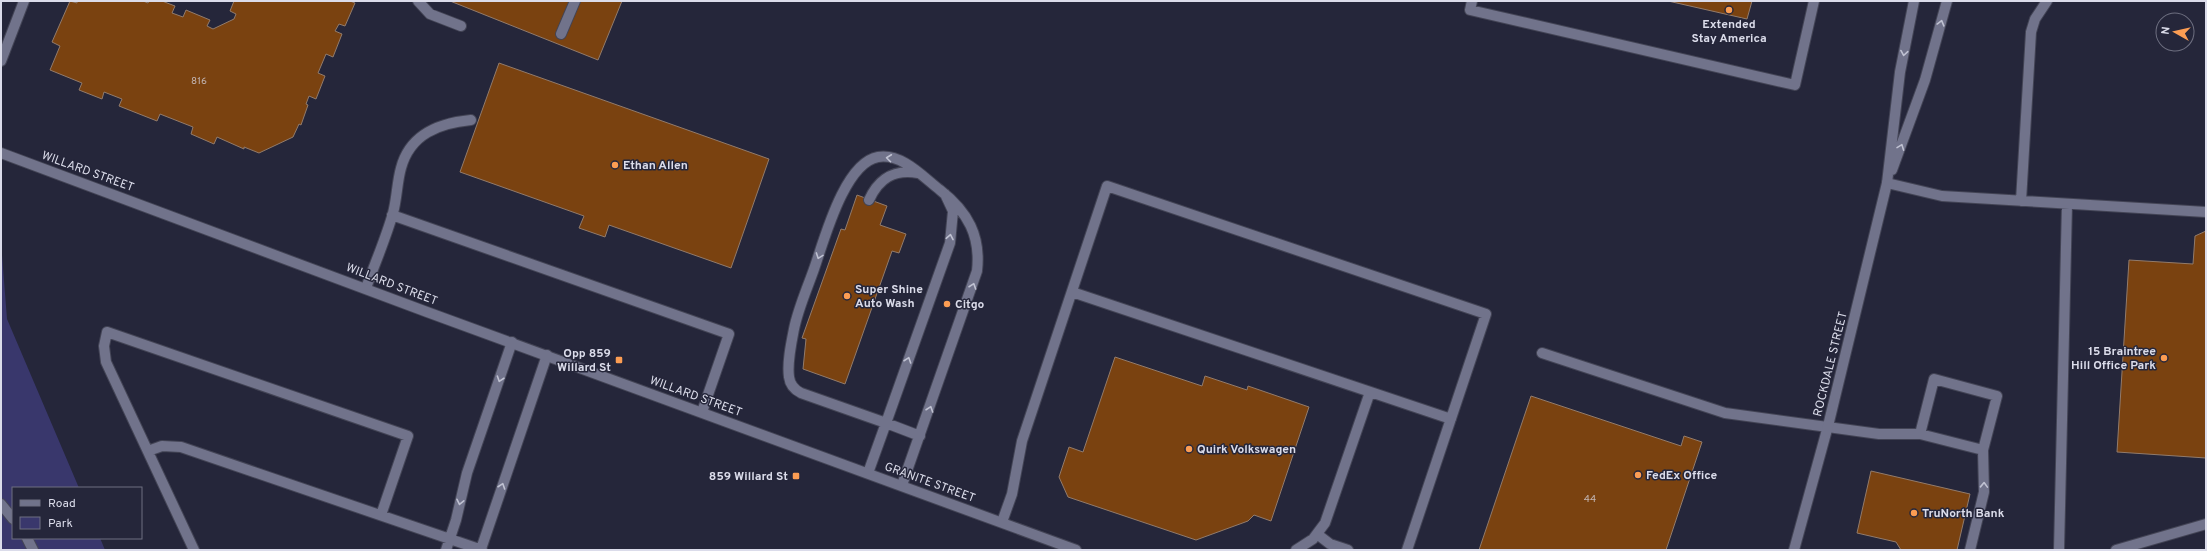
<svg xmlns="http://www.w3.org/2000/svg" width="2207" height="551" font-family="Overpass,sans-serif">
  <rect width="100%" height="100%" fill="#25263a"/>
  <path fill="#39376c" d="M 1,242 L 7,319 L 79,488 L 13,488 L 13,538 L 100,538 L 105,550 L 1,550 Z"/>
  <path fill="#7a4210" stroke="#927b6b" d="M 70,1 L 77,3 L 77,1 L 143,1 L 148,3 L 149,1 L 162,1 L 175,6 L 172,13 L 183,17 L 186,10 L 210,20 L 207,26 L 213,29 L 234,19 L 236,14 L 230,11 L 234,1 L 350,1 L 355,3 L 345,26 L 339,24 L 335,31 L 342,34 L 333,57 L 326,54 L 318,73 L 325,76 L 316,99 L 309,96 L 306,104 L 308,105 L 301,125 L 299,124 L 293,137 L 259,153 L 244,147 L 244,149 L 217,137 L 214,144 L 191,134 L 193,127 L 160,114 L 157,121 L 119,106 L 122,99 L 104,92 L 102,99 L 79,90 L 82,83 L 50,70 L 60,46 L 52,42 Z
    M 450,1 L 622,1 L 598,60 Z
    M 1668,1 L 1752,1 L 1747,19 Z
    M 499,63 L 769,159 L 731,268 L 609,225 L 605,237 L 579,228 L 584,216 L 460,172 Z
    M 857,195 L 887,206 L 880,225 L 906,234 L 899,253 L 892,251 L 845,384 L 803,369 L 806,339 L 802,338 L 841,229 L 845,230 Z
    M 2206,231 L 2206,458 L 2117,452 L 2129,260 L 2193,264 L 2195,236 Z
    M 1115,357 L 1202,386 L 1205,376 L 1247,390 L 1248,386 L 1309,407 L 1271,521 L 1254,515 L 1248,521 L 1196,540 L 1068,497 L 1059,477 L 1069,447 L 1083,452 Z
    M 1531,396 L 1681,446 L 1684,436 L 1702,442 L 1666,550 L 1479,550 Z
    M 1871,471 L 1970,494 L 1957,550 L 1901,550 L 1896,542 L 1857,533 Z"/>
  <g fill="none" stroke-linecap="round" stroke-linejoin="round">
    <g stroke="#434455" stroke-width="12">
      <path id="service" d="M 418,1 L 430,14 L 461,26
        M 1472,1 L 1470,10 L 1795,85 L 1814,1
        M 561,34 L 575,1
        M 1,61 L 24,1
        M 1887,183 L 1942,196 L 2206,212
        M 869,200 C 879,178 894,169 918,173
        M 2021,201 L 2031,32 L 2035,19 L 2047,1
        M 392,215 L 729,334 L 702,412
        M 366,288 C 375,263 386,238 393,213 C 397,198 397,182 401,168 C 410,134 439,123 471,120
        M 1072,292 L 1451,419
        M 1542,353 L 1725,413 L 1879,434 L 1920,434 L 1983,450 L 1997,396 L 1934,379 L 1920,434
        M 148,451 L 162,446 L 181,447 L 482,550
        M 868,473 L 886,423 L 920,436
        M 902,485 L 977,271 C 981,236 968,212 940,190 C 923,177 902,153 878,157 C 844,163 824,241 814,269 C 807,289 798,309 794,329 C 791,344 787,363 789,377 C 790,385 795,390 801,393 L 886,423 L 950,243 L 953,211 L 945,194
        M 1,504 L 13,519
        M 1002,522 L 1012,494 L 1022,441 L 1107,186 L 1486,314 L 1407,550
        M 1317,534 L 1330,544 L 1348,550
        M 27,538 L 33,550
        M 481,549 L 547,355
        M 194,550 L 106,362 L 104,346 L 107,332 L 408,436 L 381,515
        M 446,550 L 456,520 L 467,473 L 512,342
        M 1296,550 L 1313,539 L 1325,523 L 1370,392
        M 1970,550 L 1984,492 L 1983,450
        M 2059,550 L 2067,204
        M 2116,550 L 2206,524"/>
    </g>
    <g stroke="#434455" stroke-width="12">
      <path id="minor" d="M 1892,170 L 1925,80 L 1947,1
        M 1794,550 L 1828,426 L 1887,183 L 1900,72 L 1914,1"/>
    </g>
    <g stroke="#434455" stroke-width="12">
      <path id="secondary" d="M 1,153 L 427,312 L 1076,550"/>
    </g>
    <use href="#service" stroke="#71738b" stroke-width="10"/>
    <use href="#minor" stroke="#71738b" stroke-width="10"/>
    <use href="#secondary" stroke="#71738b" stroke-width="10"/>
  </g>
  <defs><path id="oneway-chevron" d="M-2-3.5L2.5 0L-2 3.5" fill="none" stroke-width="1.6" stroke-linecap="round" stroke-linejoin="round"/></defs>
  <g stroke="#c0c2d2">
    <use href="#oneway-chevron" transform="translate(1941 23) rotate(-75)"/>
    <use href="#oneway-chevron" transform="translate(1904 53) rotate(99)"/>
    <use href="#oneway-chevron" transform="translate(1901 147) rotate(-69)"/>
    <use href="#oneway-chevron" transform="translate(889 158) rotate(-173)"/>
    <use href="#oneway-chevron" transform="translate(950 237) rotate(-79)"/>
    <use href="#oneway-chevron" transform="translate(819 256) rotate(110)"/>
    <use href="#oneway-chevron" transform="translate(973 286) rotate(-71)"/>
    <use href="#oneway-chevron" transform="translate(908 360) rotate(-71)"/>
    <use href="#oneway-chevron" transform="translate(500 379) rotate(109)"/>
    <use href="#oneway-chevron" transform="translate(930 409) rotate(-71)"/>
    <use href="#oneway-chevron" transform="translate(1984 485) rotate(-88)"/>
    <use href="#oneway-chevron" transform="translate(502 486) rotate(-71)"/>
    <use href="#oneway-chevron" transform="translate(460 502) rotate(102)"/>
  </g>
  <g fill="#fc9d53" stroke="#25263a" stroke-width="1.5">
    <circle cx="1729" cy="10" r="4"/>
    <circle cx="615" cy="165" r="4"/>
    <circle cx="847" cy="296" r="4"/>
    <circle cx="947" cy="304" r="4"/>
    <circle cx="2164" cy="358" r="4"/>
    <rect x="615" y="356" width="8" height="8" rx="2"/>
    <circle cx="1189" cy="449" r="4"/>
    <circle cx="1638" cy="475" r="4"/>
    <rect x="792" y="472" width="8" height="8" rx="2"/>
    <circle cx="1914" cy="513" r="4"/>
  </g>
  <g text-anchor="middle" stroke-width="3" stroke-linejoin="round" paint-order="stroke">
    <g font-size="10" fill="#c3b6b4">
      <text x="199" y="84">816</text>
      <text x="1590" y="502">44</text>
    </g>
    <g font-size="12" font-weight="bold" fill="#dbdcea" stroke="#25263a" text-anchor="start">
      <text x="1729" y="28" text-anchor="middle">Extended<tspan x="1729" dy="14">Stay America</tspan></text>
      <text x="623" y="169">Ethan Allen</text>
      <text x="855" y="293">Super Shine<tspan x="855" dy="14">Auto Wash</tspan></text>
      <text x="955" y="308">Citgo</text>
      <text x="2156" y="355" text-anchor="end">15 Braintree<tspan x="2156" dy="14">Hill Office Park</tspan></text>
      <text x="611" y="357" text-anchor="end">Opp 859<tspan x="611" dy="14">Willard St</tspan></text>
      <text x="1197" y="453">Quirk Volkswagen</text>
      <text x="1646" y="479">FedEx Office</text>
      <text x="788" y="480" text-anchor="end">859 Willard St</text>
      <text x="1922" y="517">TruNorth Bank</text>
    </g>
    <g font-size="12" fill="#dbdcea" stroke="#25263a">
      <text transform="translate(88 171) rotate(20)" y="4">WILLARD STREET</text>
      <text transform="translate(392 284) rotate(21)" y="4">WILLARD STREET</text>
      <text transform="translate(1830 364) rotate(-76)" y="4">ROCKDALE STREET</text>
      <text transform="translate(696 396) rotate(20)" y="4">WILLARD STREET</text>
      <text transform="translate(930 482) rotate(20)" y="4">GRANITE STREET</text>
    </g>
  </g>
  <rect width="2207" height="551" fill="none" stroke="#dbdcea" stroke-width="4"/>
  <rect x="12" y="487" width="130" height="52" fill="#25263a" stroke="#6e6f80"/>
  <rect x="20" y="500" width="20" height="6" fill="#71738b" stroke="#6e6f80"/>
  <text x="48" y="507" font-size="12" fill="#dbdcea">Road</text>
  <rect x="20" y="517" width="20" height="12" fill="#39376c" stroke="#6e6f80"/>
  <text x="48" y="527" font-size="12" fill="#dbdcea">Park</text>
  <g transform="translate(2175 32) rotate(278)"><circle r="19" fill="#25263a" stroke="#6e6f80"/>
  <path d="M0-3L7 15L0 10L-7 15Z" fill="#fc9d53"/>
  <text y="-6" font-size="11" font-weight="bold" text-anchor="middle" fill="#dbdcea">N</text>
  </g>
</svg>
